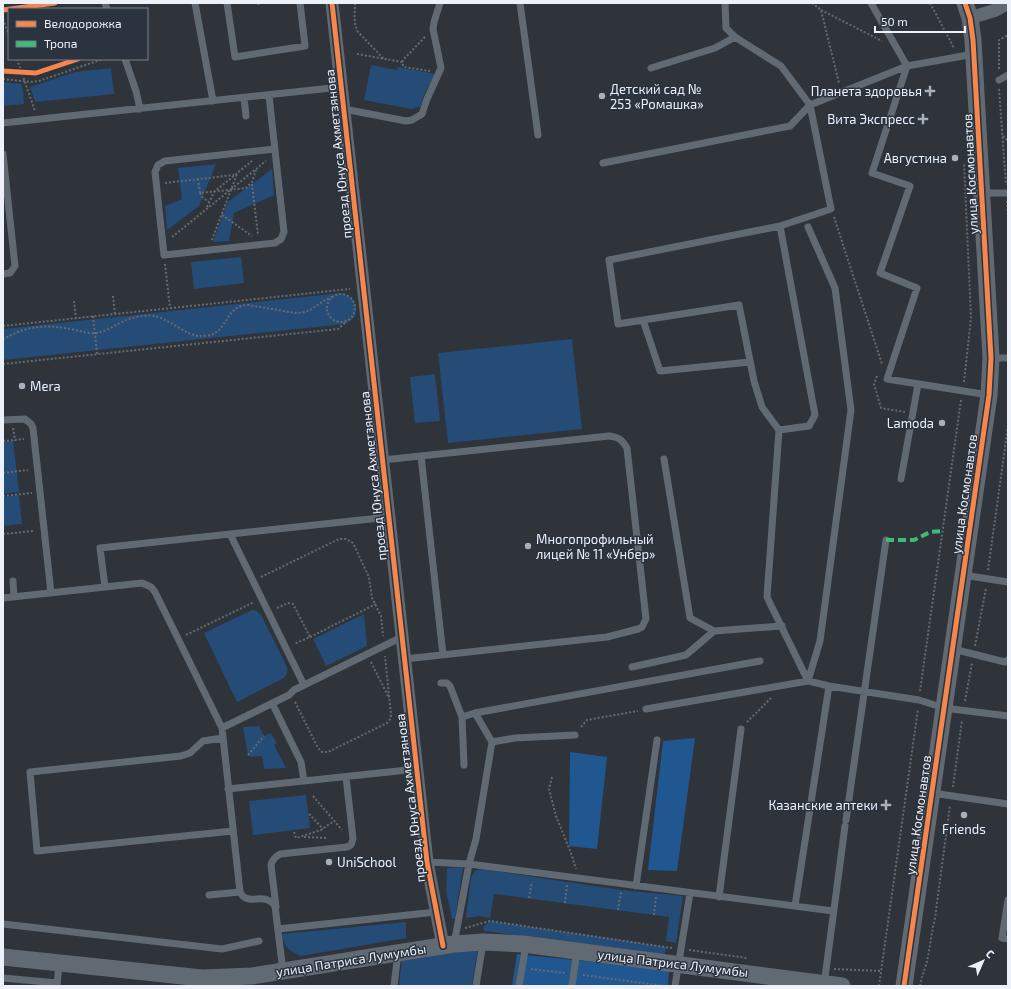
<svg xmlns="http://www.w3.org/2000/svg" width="1011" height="989" font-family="'Exo 2',sans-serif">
  <rect width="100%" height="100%" fill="#2e343a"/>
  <path fill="#254b77" d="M 371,65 L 397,70 L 398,67 L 435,74 L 425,92 L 421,106 L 412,109 L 364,100 Z
    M 111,68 L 114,94 L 35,102 L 30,87 L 75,72 Z
    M 3,82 L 21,84 L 23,90 L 24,104 L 3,106 Z
    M 216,164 L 199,206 L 167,230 L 165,206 L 182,199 L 178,168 Z
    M 272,169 L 274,195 L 234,213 L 229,241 L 213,242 L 228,202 Z
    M 241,257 L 244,283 L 194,289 L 191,262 Z
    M 341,293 C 359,296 362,318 345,324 L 3,360 L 3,329 Z
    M 572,339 L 582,429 L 448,443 L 438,353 Z
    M 435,374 L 440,421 L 415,423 L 410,377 Z
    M 13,441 L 19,492 L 3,494 L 3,442 Z
    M 19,495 L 22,524 L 3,526 L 3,497 Z
    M 252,610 L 257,611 L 261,615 L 287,667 C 288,672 287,676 282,679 L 237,702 L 204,633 Z
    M 364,614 L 367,646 L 326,666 L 313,639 Z
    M 259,726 L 264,736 L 271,733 L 277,743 L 274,745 L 286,768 L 264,769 L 262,756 L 251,757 L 248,755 L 243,727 Z
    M 306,795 L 310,828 L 253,835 L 249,801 Z
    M 463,867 L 455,919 L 452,919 L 446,891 L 447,868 Z
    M 482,869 L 621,890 L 683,896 L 676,943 L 666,941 L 669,917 L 494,894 L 490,918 L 479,916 L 466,918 L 471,877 L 475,871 Z
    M 490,921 L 667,947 L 664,955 L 484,931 L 483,927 Z
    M 406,922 L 406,938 L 301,956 C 288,949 285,949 282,934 Z
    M 478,947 L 472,986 L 399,986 L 402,958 Z"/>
  <path fill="#215790" d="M 695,738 L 677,871 L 648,870 L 663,741 Z
    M 570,752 L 607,757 L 597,849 L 569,846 Z
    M 517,954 L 669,970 L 668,986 L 512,986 Z"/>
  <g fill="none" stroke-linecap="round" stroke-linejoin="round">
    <path stroke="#656b72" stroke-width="2" stroke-dasharray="2 2" stroke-linecap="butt" d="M 258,3 L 259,5
      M 355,3 C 355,13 353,23 358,32 L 384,59
      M 812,3 L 821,10 L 839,83
      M 930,3 L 954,48
      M 821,10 L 882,41
      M 3,19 L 9,36
      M 425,37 L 403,60 L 402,63 L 404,67 L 430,71
      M 357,54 L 402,62
      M 17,59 L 35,111
      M 999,69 L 999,40 L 1008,35
      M 3,79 L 31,82 L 39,81 L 103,59
      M 999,89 L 1006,185
      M 1003,136 L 1008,141
      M 198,179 L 200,193 L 246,188 L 252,182 L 256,170
      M 165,183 L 234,175
      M 252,184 L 258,235
      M 200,193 L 202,197 L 209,202
      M 1007,201 L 1008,216
      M 207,207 L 214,192 L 252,161
      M 222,215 L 252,236
      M 834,217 L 882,364
      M 172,237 L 266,161
      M 212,240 L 237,174
      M 165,264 L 170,308
      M327 308a14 14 0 1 1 28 0a14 14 0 1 1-28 0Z
      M 113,296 L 115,314
      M 74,301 L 76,318
      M 93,316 L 97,354
      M 3,326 L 350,289
      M 3,340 C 23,326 46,324 70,329 C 78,330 87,334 96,333 C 104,332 110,328 116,325 C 127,319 141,314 154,316 C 170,319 188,337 201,336 C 204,336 210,336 213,334 C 229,326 227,305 249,305 L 295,313 C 312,314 317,302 332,297
      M 3,364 L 338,329 L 346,322
      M 877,376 L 874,384 L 881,408 L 905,412
      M 964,382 L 971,318 L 964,163
      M 13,428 L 15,440 L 24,439
      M 3,441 L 15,440
      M 3,473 L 28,470
      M 3,496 L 32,493
      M 3,534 L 34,531
      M 988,570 L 1008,426
      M 261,577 L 339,539 L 346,539 L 353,543 L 369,577 L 372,598 L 381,616 L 383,636
      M 277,608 L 288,603 L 293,604 L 310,637 L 294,644
      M 186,635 L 254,602
      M 310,637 L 376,604
      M 975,646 L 986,588
      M 371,662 L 389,698
      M 920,691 L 961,400
      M 965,701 L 972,663
      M 295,702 L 318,748 L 322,752 L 328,752 L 387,723 L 390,719 L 391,715 L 385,656
      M 747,722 L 772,697
      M 581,727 L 587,720 L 638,711
      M 248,755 L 264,736
      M 552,777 L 549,789 L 556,816 L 571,853 L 576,869
      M 953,787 L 962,720
      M 313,796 L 342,830
      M 309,814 L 323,829
      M 294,832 L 296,838 L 321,830 L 334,821
      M 304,837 L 327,838
      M 529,898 L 532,882
      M 565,903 L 567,885
      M 618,910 L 621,892
      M 654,915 L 656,897
      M 465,928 L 490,921 L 672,948
      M 689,950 L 747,958
      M 531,969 L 565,973
      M 834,969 L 881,971
      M 583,975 L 665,986
      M 879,986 L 918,709
      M 920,986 C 921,978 924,972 926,965 C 930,950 931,934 935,918 L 950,805"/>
    <path stroke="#616a73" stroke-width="7" d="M 105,3 L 107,9
      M 195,3 L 213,101
      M 227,3 L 235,57 L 305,46 L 300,3
      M 520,3 L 538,135
      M 871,3 L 907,66 L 974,54
      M 125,59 L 136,91 L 140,109
      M 907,66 L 810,105 L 831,209 L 780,226 L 815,415 L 809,426 L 779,430 L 767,597 L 808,681 L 829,686 L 919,700 L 944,708 L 1008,716
      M 907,66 L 872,173 L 910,186 L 880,273 L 917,288 L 887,379 L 989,395
      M 651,68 L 715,48 L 735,37
      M 999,80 L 1008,75
      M 269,95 L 271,114 L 284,232 L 281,239 L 275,243 L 164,255 L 155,172 L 158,165 L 165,161 L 275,149
      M 244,98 L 246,116
      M 344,109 L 406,121 L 412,120 L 422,114 L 427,99 L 441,68 L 433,29 L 434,22 L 440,3
      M 3,123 L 341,87
      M 3,154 L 15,266 L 10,273 L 3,274
      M 603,163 L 790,126 L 810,105 L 781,66 L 735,37 L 726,28 L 725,3
      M 983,193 L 1008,193
      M 643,320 L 660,371 L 750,362
      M 991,358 L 1008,358
      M 3,420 L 25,419 L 31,424 L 33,428 L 51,593
      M 779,430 L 762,407 L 754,381 L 739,305 L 618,324 L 609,260 L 780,226
      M 421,456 L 443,655
      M 664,459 L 690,618 L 714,631 L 782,626
      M 383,460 L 609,436 C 619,437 622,440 627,448 L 646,619 L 642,627 L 638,629 L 607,637 L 405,659
      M 901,479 L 918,384
      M 230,534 L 304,685
      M 963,575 L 1008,582
      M 13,581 L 14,597
      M 105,587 L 100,548 L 389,517
      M 3,598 L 142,583 L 151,587 L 155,592 L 222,728 L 240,892 C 248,908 264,890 275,906 L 283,971
      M 953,649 L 1005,662 L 1008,660
      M 632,667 L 686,655 L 714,631
      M 441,683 L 447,683 L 450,686 L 462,717
      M 272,703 L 301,762 L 304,781
      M 646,709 L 808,681 L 820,641 L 851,410 L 835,288 L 808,227
      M 222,728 L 289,695 L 294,690 L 402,637
      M 223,738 L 203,741 L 190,753 L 181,756 L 30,772 L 37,851 L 233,831
      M 492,742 L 515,738 L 575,735
      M 464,765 L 462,717 L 475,713 L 760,661
      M 228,789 L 417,769
      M 932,793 L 1008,804
      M 846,820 L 886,540
      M 427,862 L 469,864 L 833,911
      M 636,886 L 657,740
      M 209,895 L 240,892
      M 719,897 L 741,729
      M 1008,900 L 1002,938 L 1008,939
      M 795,906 L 829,686
      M 276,907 L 271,865 C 272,860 275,857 280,854 L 347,847 L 351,845 L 353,839 L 346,777
      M 3,924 L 222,949 L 259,941
      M 278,929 L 436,912
      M 454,944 L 469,864 L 476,839 L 492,742 L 475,713
      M 3,978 L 57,983
      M 824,985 L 845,826
      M 57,986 L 59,964
      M 394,986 L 398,953
      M 476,986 L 483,943
      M 519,986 L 526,945
      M 572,986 L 577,951
      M 675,986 L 690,893"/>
    <path stroke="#616a73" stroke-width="13" d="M 332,3 L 427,862 L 443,946
      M 970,18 L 996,10 L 1008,3"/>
    <path stroke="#616a73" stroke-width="17" d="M 3,957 L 202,978 L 252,976 L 454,944 L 483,942 L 523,944 L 842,986
      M 904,986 L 989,395 L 991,358 L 973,40 L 970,18 L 965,3"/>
    <path stroke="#3abd76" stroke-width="4" stroke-dasharray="8 4" stroke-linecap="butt" d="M 886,540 L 914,540 L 930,532 L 943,531"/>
    <g stroke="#2a333e" stroke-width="8">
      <path id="cycleway" d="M 332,3 L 427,862 L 443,946
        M 3,10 L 55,3
        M 3,71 L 36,73 L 78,59
        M 904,986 L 989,395 L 991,358 L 973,40 L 970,18 L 965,3"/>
    </g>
    <use href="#cycleway" stroke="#f5874c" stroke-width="5"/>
  </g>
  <g fill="#aab0b7" stroke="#2a333e" stroke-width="1.5">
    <path d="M928 85h4v4h4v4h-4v4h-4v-4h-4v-4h4z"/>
    <circle cx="602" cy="96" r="4"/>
    <path d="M921 113h4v4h4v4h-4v4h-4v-4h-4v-4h4z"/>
    <circle cx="955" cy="158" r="4"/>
    <circle cx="22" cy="386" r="4"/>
    <circle cx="942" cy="423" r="4"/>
    <circle cx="528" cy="546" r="4"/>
    <path d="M884 799h4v4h4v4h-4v4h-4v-4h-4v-4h4z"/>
    <circle cx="964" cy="815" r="4"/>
    <circle cx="329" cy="862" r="4"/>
  </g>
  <g text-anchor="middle" stroke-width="3" stroke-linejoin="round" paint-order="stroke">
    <g font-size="13" fill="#edf2fa" stroke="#2a333e" text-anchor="end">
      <text x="610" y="94" text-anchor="start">Детский сад №<tspan x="610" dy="15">253 «Ромашка»</tspan></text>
      <text x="922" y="96">Планета здоровья</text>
      <text x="915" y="124">Вита Экспресс</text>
      <text x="947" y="163">Августина</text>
      <text x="30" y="391" text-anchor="start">Mera</text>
      <text x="934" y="428">Lamoda</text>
      <text x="536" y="544" text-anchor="start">Многопрофильный<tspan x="536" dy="15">лицей № 11 «Унбер»</tspan></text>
      <text x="878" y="810">Казанские аптеки</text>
      <text x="964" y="834" text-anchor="middle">Friends</text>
      <text x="337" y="867" text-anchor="start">UniSchool</text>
    </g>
    <g font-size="13" fill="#edf2fa" stroke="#2a333e">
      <text transform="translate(338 154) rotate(-96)" y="5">проезд Юнуса Ахметзянова</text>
      <text transform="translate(970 174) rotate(-93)" y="5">улица Космонавтов</text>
      <text transform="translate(373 476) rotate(-96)" y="5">проезд Юнуса Ахметзянова</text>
      <text transform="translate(964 494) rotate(-82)" y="5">улица Космонавтов</text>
      <text transform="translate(410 798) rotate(-97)" y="5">проезд Юнуса Ахметзянова</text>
      <text transform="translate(918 815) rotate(-82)" y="5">улица Космонавтов</text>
      <text transform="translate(351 960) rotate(-9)" y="5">улица Патриса Лумумбы</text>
      <text transform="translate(673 963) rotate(7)" y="5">улица Патриса Лумумбы</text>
    </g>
  </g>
  <rect width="1011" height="989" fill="none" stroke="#edf2fa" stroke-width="8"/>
  <rect x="8" y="8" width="140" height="52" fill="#2a333e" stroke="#787f89"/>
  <rect x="16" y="21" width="20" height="6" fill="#f5874c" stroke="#787f89"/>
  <text x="44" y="28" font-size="12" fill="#edf2fa">Велодорожка</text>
  <rect x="16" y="41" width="20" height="6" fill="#3abd76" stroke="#787f89"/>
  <text x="44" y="48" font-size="12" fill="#edf2fa">Тропа</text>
  <g transform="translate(983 961) rotate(45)" stroke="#2a333e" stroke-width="3" paint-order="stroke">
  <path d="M0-3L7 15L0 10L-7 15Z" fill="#edf2fa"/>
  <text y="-6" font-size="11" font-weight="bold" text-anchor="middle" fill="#edf2fa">С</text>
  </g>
  <path d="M875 26v6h90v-6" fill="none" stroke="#edf2fa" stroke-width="2"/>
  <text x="881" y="26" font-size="12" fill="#edf2fa" stroke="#2a333e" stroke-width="3" paint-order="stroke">50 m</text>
</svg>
